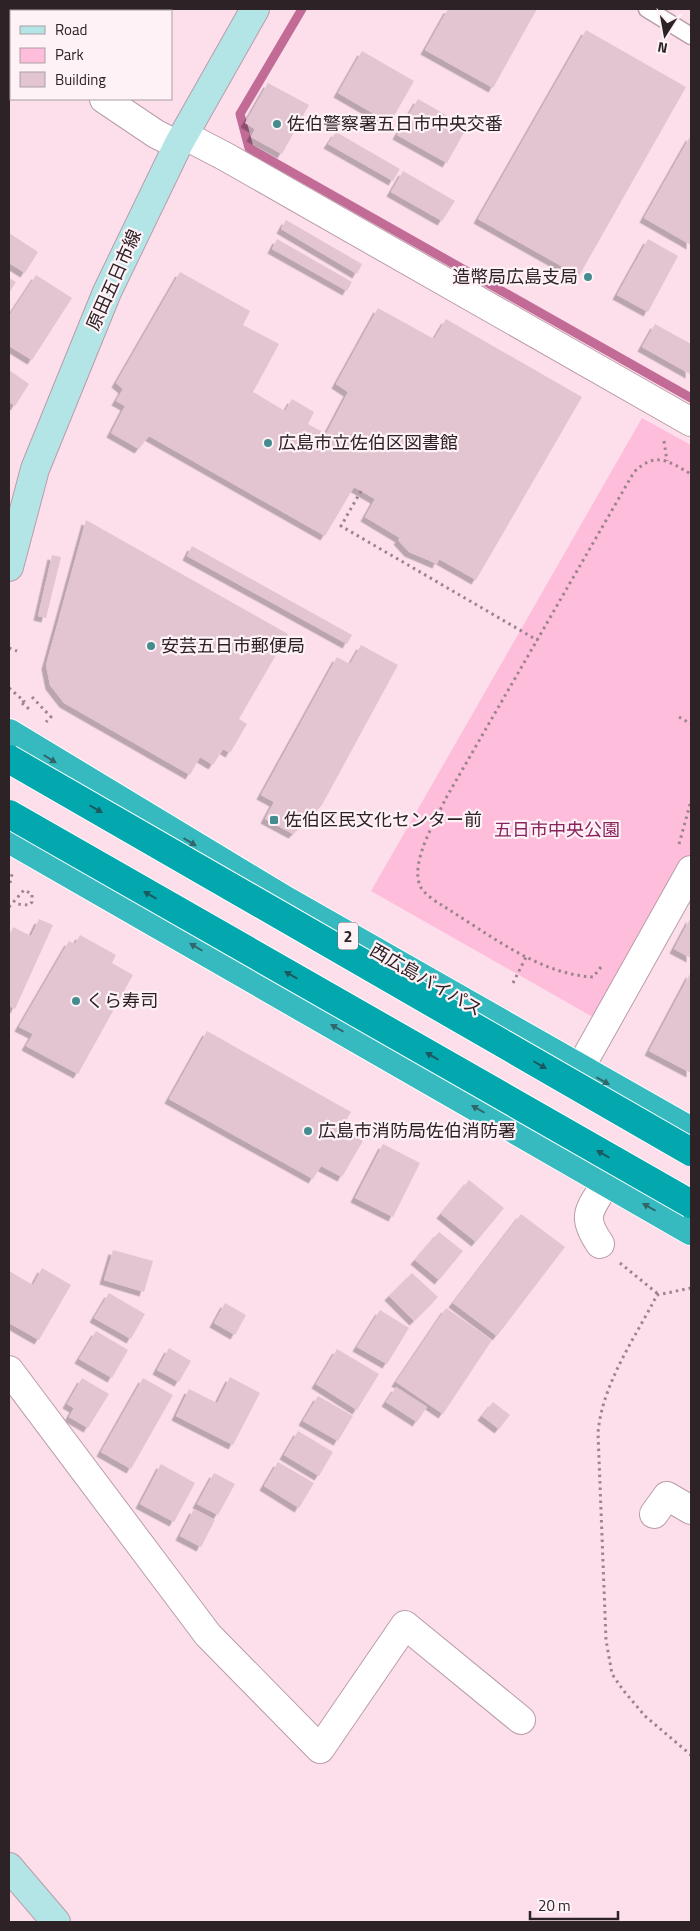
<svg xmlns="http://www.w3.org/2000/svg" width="700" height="1931" font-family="'Titillium Web','Noto Sans JP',sans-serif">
  <defs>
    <filter id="shadow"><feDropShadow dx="-4.5" dy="4.5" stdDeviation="0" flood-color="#0004"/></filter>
  </defs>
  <rect width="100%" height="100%" fill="#fddfec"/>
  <path fill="#febdda" d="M 642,418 L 691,445 L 691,857 L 598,1020 L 371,891 Z"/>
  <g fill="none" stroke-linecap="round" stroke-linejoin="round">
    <path stroke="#c26b96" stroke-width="9" d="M 302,9 L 240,114 L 249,148 L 691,398"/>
  </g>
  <path fill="#e2c5d1" filter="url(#shadow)" d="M 81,9 L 143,9 L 142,11 L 86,11 Z
    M 448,9 L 537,9 L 493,88 L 425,50 Z
    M 586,30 L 686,87 L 579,276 L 478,219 Z
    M 362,51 L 414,81 L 390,123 L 338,93 Z
    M 268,83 L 309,105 L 282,154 L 251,137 L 255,129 L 245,123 Z
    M 418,99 L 467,127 L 447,163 L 397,135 Z
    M 336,132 L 400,169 L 393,181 L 328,144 Z
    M 691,135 L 691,245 L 644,218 Z
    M 403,171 L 455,201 L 442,221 L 391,192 Z
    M 286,220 L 362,264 L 357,274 L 281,229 Z
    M 9,233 L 38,252 L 25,273 L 9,263 Z
    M 277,239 L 352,282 L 347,291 L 272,249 Z
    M 648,239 L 678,256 L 648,312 L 617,295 Z
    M 180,272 L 250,311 L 243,325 L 279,344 L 253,392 L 285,411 L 292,399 L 314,412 L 308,424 L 326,434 L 348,392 L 336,384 L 378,308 L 434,339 L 446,319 L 582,397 L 476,580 L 439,559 L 437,564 L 409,552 L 398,540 L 400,538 L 365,517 L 375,499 L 354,487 L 325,536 L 149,436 L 139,449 L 111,433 L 125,406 L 116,401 L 123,389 L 116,383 Z
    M 36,275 L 72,298 L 32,360 L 9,346 L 9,316 Z
    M 9,278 L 16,282 L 9,293 Z
    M 655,324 L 691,344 L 690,374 L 642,347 Z
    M 9,370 L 29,384 L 15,406 L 9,402 Z
    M 86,520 L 288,634 L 239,719 L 247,724 L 230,753 L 223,749 L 213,765 L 200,757 L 190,775 L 64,703 L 50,685 L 46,665 Z
    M 192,546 L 352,635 L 347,644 L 187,556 Z
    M 52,555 L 61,557 L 46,618 L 38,616 Z
    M 361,645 L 398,665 L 322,805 L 293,834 L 265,819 L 274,802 L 261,795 L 337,657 L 350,664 Z
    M 691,917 L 691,958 L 674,949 Z
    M 39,919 L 53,925 L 15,1009 L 9,1006 L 9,937 L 13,927 L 31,936 Z
    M 80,935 L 116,955 L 112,963 L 133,975 L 78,1074 L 26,1046 L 33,1034 L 19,1027 L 69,941 L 75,944 Z
    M 691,972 L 691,1073 L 649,1051 Z
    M 207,1031 L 351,1112 L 341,1128 L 363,1141 L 342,1177 L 321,1166 L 313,1179 L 169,1099 Z
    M 383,1144 L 420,1163 L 393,1217 L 355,1198 Z
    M 469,1180 L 504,1208 L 476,1242 L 441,1214 Z
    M 521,1214 L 565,1247 L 497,1336 L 453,1303 Z
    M 439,1232 L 463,1251 L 439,1280 L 415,1260 Z
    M 113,1250 L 153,1261 L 144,1292 L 104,1280 Z
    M 42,1268 L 71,1285 L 39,1340 L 9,1323 L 9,1271 L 33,1285 Z
    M 412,1273 L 438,1297 L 414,1321 L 389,1296 Z
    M 109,1293 L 145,1314 L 131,1339 L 94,1318 Z
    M 225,1303 L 246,1315 L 235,1335 L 214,1323 Z
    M 446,1308 L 492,1340 L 443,1414 L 396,1382 Z
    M 380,1310 L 409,1328 L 387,1364 L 357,1347 Z
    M 96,1331 L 128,1350 L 112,1378 L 79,1359 Z
    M 169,1348 L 191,1361 L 179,1382 L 157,1370 Z
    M 337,1349 L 379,1374 L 357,1410 L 316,1384 Z
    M 230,1377 L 260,1393 L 233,1445 L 176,1416 L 189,1389 L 217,1403 Z
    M 82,1378 L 109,1394 L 88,1428 L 69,1417 L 74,1408 L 67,1404 Z
    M 143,1378 L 173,1395 L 131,1469 L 101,1452 Z
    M 396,1387 L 427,1407 L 417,1422 L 386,1402 Z
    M 318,1396 L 353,1416 L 338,1441 L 303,1421 Z
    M 493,1402 L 510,1415 L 499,1429 L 482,1416 Z
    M 298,1431 L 333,1452 L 319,1476 L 284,1455 Z
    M 278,1462 L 314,1483 L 299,1508 L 264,1486 Z
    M 161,1464 L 195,1483 L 174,1522 L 140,1504 Z
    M 214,1473 L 235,1484 L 218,1515 L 197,1504 Z
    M 194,1509 L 215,1520 L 201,1547 L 180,1536 Z"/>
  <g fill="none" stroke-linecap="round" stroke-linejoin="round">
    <g stroke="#b99da9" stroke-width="19">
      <path id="service" d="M 647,9 L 691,36"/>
    </g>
    <g stroke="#b99da9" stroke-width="30">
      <path id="minor" d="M 9,36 L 11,37
        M 104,99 L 156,134 L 178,145
        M 600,1244 C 580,1215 590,1210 606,1183
        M 9,1370 L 208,1635 L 320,1749 L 405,1625 L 521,1720
        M 654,1514 L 667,1496 L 691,1510"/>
    </g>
    <g stroke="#b99da9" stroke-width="30">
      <path id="tertiary" d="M 184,135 L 226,157 L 691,422
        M 580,1068 L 691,870"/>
    </g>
    <g stroke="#b99da9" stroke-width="30">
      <path id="secondary" d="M 9,567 L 35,469 L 107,292 L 178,145 L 255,9
        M 9,1867 L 56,1922"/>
    </g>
    <g stroke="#fff" stroke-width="30">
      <path id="trunk" d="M 9,733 L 287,901 L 691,1131
        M 9,839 L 691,1231"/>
    </g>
    <path stroke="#9a858e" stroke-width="3" stroke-dasharray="2.5 4" stroke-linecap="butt" d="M 664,441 L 667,461
      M 361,491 L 341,526 L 537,640
      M 9,648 L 17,651
      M 9,688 L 24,701 L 21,704
      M 32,697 L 51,717 L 46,722
      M 22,703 L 29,709
      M 679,717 L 691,724
      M 679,844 L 691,801
      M 10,883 L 12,874
      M 9,907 L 24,890 L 32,894 L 32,902 L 29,905 L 16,904
      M 601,967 L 593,977 C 538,974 489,934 443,906 C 435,901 424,894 420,886 C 410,861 436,820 446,798 L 634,472 C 656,451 668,461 691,474
      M 513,983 L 526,957
      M 620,1263 L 658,1294
      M 691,1288 L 657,1295 C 635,1338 602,1384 598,1433 L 606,1640 L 612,1674 L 623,1690 L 645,1716 L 691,1755"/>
    <use href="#service" stroke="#fff" stroke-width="16"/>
    <use href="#minor" stroke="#fff" stroke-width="28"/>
    <use href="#tertiary" stroke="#fff" stroke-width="28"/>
    <use href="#secondary" stroke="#b3e5e7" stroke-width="28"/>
    <use href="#trunk" stroke="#36babf" stroke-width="28"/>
    <g stroke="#fff" stroke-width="30" stroke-linecap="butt">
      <path id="motorway-bridge" d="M 9,759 L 691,1152
        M 9,814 L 691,1204"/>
    </g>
    <use href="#motorway-bridge" stroke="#03a8af" stroke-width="28"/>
  </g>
  <defs><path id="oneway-solid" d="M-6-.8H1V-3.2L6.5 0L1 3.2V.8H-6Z" transform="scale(1.25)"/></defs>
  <g fill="#31666b">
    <use href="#oneway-solid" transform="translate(50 759) rotate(32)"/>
    <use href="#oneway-solid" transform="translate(190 842) rotate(31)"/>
    <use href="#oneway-solid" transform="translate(196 947) rotate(-150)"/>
    <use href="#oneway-solid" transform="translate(337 1028) rotate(-150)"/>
    <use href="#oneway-solid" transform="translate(603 1081) rotate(30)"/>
    <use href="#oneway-solid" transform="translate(478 1109) rotate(-150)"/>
    <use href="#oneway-solid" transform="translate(649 1207) rotate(-150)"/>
  </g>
  <g fill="#1c585d">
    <use href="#oneway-solid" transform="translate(96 809) rotate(30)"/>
    <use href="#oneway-solid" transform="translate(150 895) rotate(-150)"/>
    <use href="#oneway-solid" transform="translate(291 975) rotate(-150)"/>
    <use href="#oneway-solid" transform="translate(432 1056) rotate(-150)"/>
    <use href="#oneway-solid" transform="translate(540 1065) rotate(30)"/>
    <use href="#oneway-solid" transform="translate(603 1154) rotate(-150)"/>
  </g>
  <g fill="#448c90" stroke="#fef2f7" stroke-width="2">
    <circle cx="277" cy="124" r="5"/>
    <circle cx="588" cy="277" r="5"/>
    <circle cx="268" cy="443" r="5"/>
    <circle cx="151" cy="646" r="5"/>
    <rect x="269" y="815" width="10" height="10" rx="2.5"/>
    <circle cx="76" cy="1001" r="5"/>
    <circle cx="308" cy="1131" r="5"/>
  </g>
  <g text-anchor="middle" stroke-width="4.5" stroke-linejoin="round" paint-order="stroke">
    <rect fill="#fef2f7" stroke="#6c6065" stroke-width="1" x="338" y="922.5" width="20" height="27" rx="4"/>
    <g font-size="16" font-weight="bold" fill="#2d2226">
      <text x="348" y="942">2</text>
    </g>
    <g font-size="18" fill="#2d2226" stroke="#fef2f7" text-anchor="start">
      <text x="287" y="130">佐伯警察署五日市中央交番</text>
      <text x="578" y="283" text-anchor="end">造幣局広島支局</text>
      <text x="278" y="449">広島市立佐伯区図書館</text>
      <text x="161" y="652">安芸五日市郵便局</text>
      <text x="284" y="826">佐伯区民文化センター前</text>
      <text x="86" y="1007">くら寿司</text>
      <text x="318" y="1137">広島市消防局佐伯消防署</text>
    </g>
    <g font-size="18" fill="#2d2226" stroke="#fef2f7">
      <text transform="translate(114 280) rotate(-66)" y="6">原田五日市線</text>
      <text transform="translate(426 980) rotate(30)" y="6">西広島バイパス</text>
    </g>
    <g font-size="18" fill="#8a225e" stroke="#fef2f7">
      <text x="557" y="836">五日市中央公園</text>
    </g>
  </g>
  <rect width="700" height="1931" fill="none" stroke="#2d2226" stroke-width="20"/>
  <rect x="10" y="10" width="162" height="90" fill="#fef2f7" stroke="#aa9fa3"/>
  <rect x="20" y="26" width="25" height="8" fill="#b3e5e7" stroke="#aa9fa3"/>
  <text x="55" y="35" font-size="15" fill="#2d2226">Road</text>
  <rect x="20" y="48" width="25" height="15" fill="#febdda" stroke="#aa9fa3"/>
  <text x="55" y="60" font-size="15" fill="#2d2226">Park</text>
  <rect x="20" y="72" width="25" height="15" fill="#e2c5d1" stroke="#aa9fa3"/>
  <text x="55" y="85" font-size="15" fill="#2d2226">Building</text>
  <g transform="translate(665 35) rotate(191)" stroke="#fef2f7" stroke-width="4" paint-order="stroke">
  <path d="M0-4L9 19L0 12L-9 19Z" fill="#2d2226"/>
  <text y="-8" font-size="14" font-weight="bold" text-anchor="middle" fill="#2d2226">N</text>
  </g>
  <path d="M530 1911v8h88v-8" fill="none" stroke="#2d2226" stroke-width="2.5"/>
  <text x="538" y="1911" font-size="15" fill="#2d2226" stroke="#fef2f7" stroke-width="4" paint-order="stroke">20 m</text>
</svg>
